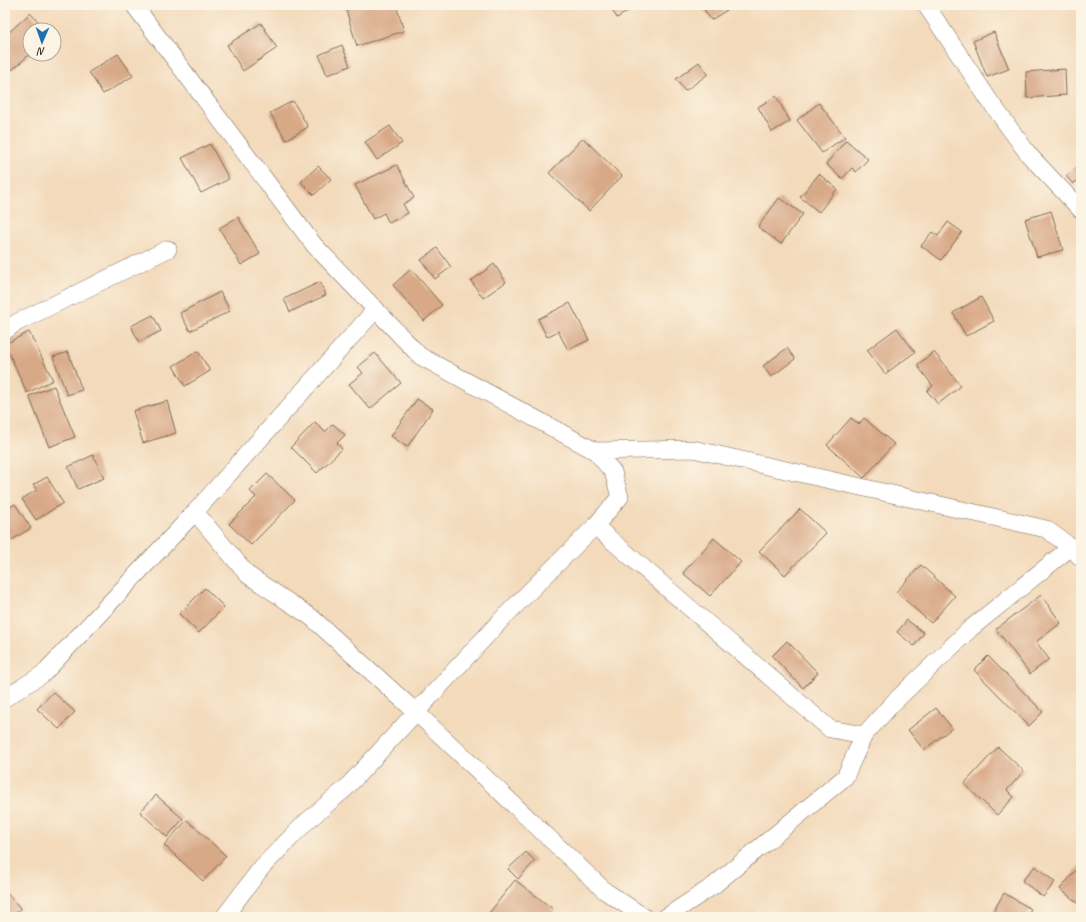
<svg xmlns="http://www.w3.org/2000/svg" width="1086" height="922" font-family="Caveat,sans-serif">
  <rect width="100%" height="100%" fill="#fcf5e5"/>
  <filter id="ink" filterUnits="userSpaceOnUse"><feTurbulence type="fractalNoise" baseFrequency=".025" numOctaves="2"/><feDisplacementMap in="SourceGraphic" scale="8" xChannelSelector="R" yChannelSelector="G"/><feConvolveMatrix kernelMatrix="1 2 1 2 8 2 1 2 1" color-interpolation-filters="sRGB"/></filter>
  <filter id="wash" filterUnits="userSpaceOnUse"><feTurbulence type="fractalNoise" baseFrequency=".012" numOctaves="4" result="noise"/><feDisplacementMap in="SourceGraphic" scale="16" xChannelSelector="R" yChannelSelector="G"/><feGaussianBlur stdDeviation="0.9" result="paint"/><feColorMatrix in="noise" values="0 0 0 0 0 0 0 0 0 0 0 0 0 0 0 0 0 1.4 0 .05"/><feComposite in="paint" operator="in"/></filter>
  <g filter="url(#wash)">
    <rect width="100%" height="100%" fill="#f3dabb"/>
    <g id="blocks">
      <path fill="#d8a987" d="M 362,5 L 396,5 L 404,31 L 357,46 L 346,10 Z
        M 609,5 L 631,5 L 633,8 L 617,18 Z
        M 701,5 L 735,5 L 711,20 Z
        M 30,13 L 46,30 L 30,30 L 30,54 L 12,70 L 5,63 L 5,36 Z
        M 261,23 L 277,48 L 243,71 L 227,45 Z
        M 994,32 L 1009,69 L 987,77 L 973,41 Z
        M 342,45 L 350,66 L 327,75 L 319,55 Z
        M 118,54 L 133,76 L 103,94 L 89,72 Z
        M 699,62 L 708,74 L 685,91 L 676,79 Z
        M 1065,69 L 1066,95 L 1027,98 L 1026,72 Z
        M 776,96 L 790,121 L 772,132 L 758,107 Z
        M 293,101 L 308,127 L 286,140 L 270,113 Z
        M 819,103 L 845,137 L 822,153 L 797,120 Z
        M 390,126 L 402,143 L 377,160 L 365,142 Z
        M 583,138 L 622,176 L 589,211 L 549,173 Z
        M 846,140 L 868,159 L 856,172 L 852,168 L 842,179 L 826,164 Z
        M 210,144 L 229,179 L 201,193 L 182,158 Z
        M 397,165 L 414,198 L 403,204 L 408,213 L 389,223 L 384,213 L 373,219 L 355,185 Z
        M 318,166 L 331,179 L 314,195 L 301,182 Z
        M 1077,167 L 1081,172 L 1081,178 L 1073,184 L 1066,176 Z
        M 819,174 L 837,189 L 819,212 L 800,197 Z
        M 779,198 L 803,214 L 781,244 L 758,227 Z
        M 1051,211 L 1063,250 L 1037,257 L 1025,219 Z
        M 238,217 L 260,254 L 241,265 L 219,228 Z
        M 948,222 L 962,232 L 941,260 L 921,246 L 932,232 L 938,236 Z
        M 437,248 L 451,267 L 435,279 L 421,260 Z
        M 494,264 L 506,282 L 483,298 L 471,281 Z
        M 411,269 L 442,305 L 424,321 L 393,285 Z
        M 320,282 L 326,295 L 290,312 L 284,299 Z
        M 220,292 L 230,311 L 190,331 L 180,313 Z
        M 981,297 L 994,321 L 966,336 L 953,313 Z
        M 570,303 L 589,340 L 568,350 L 558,331 L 547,337 L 538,319 Z
        M 153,315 L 161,331 L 139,342 L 131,326 Z
        M 897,328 L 915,352 L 885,374 L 867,350 Z
        M 29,332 L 53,380 L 27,393 L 5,344 Z
        M 787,348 L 795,359 L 771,377 L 763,366 Z
        M 198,351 L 210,371 L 185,386 L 173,366 Z
        M 68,352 L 82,390 L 67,395 L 53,357 Z
        M 934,352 L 961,386 L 938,404 L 927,391 L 933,386 L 917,365 Z
        M 375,353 L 401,383 L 370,409 L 349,384 L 363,373 L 358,367 Z
        M 54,386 L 75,437 L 49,447 L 29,396 Z
        M 417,399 L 433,409 L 407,447 L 391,436 Z
        M 167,401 L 176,433 L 143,443 L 133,411 Z
        M 851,418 L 859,424 L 864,418 L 894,444 L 864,478 L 827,445 Z
        M 315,422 L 325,432 L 333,424 L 345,435 L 337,443 L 342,449 L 317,473 L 291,447 Z
        M 93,455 L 104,478 L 78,489 L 68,467 Z
        M 267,474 L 295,500 L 251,545 L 229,524 L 256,497 L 250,491 Z
        M 47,477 L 63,503 L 36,520 L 22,499 L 37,490 L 33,485 Z
        M 15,504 L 31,528 L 12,540 L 5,529 L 5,510 Z
        M 800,509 L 826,533 L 785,575 L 759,551 Z
        M 714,538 L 741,562 L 710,596 L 683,573 Z
        M 921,565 L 955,596 L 931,623 L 896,592 Z
        M 205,588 L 224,607 L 199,633 L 179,614 Z
        M 1041,595 L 1061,623 L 1036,642 L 1049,659 L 1030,674 L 996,629 Z
        M 907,620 L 924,633 L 914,646 L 897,632 Z
        M 787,641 L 818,673 L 803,688 L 772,656 Z
        M 988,656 L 1043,712 L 1029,726 L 974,670 Z
        M 53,692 L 75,712 L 59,729 L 37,709 Z
        M 936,708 L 952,728 L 924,750 L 908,730 Z
        M 998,747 L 1024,771 L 1007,790 L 1014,797 L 997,815 L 964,784 Z
        M 156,795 L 183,819 L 167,837 L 140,812 Z
        M 187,820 L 226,856 L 203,881 L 164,845 Z
        M 526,852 L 535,861 L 518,879 L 508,869 Z
        M 1081,864 L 1081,900 L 1078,903 L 1060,889 Z
        M 1035,866 L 1055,882 L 1043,897 L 1022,881 Z
        M 515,880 L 553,909 L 547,917 L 486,917 Z
        M 5,891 L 21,909 L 11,917 L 5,917 Z
        M 1004,893 L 1031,909 L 1026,917 L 990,917 Z
        M 754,912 L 757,917 L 747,917 Z"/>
    </g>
  </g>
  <g filter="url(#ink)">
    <use href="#blocks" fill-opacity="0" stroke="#7b6855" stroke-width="1"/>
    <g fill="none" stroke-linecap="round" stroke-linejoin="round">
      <g stroke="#7b6855" stroke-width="18">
        <path id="street" d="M 134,5 L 314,245 L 420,356 L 595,451 L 613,472 L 620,497 L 595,526 L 501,620 L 346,788 L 305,823 L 262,867 L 224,917
          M 926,5 L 989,100 L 1029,155 L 1081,210
          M 5,331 L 16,323 L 168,249
          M 595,451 L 693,449 L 1046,529 L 1071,547 L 1081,558
          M 195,512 L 248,575 L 311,617 L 417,713 L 605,891 L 644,917
          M 595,526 L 830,729 L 864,735 L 893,703 L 970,629 L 1071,547
          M 5,698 L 43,674 L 195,512 L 376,309
          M 666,917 L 713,886 L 845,777 L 864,735"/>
      </g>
      <use href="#street" stroke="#fff" stroke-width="17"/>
    </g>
  </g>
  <rect width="1086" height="922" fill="none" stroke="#fcf5e5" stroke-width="20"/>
  <g transform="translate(42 42) rotate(182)"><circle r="19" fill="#fcf5e5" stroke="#afa495"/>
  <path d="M0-3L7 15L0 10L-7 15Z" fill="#1f6fb2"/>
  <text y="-6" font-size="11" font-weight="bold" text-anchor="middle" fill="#3b2a1e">N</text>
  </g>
</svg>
